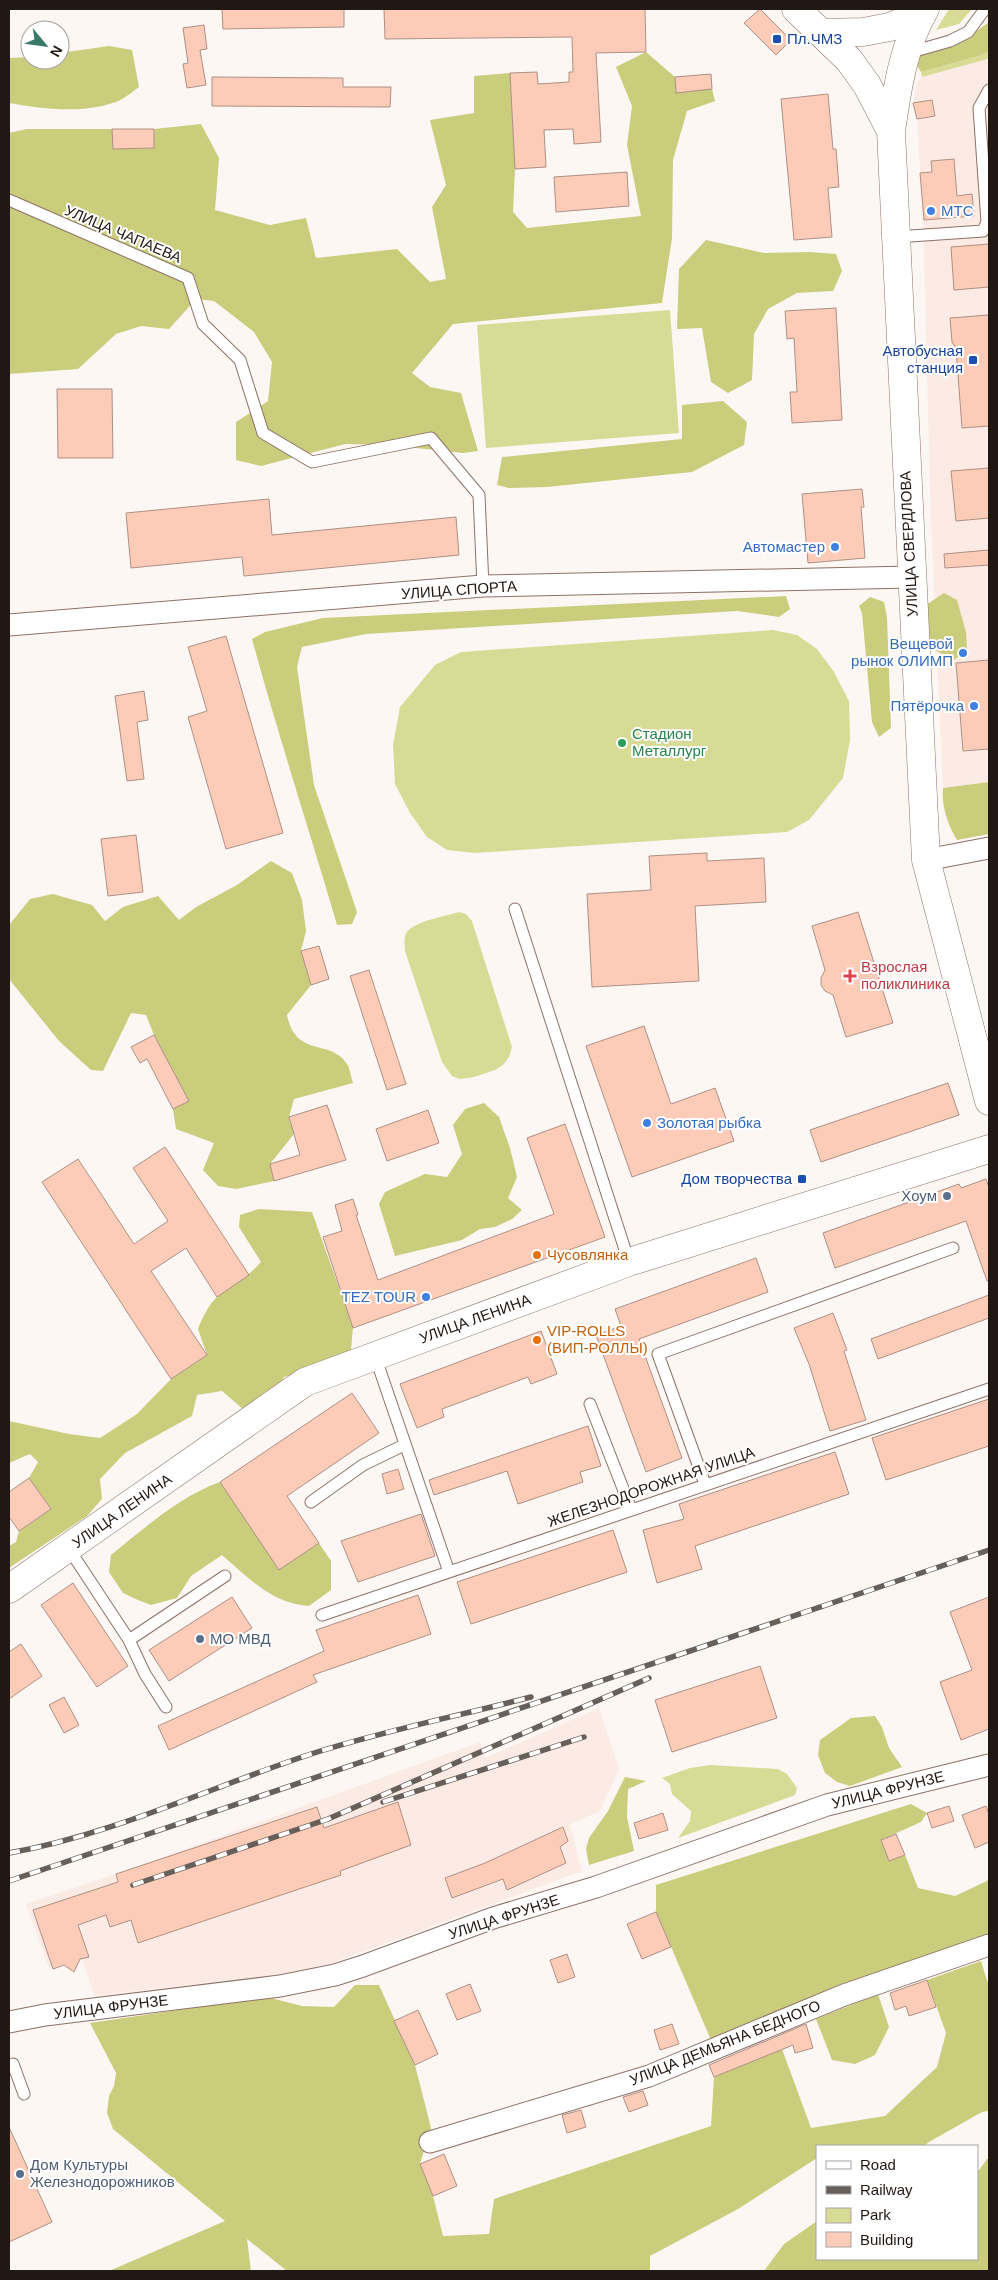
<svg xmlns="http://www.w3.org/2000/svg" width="998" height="2280" font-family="Arial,sans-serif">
  <rect width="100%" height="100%" fill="#fdf7f4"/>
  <path fill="#fbebe4" d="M 989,58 L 989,782 L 943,788 L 931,524 L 923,220 L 917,119 L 913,103 L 917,83 L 922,77 Z
    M 599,1708 L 619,1769 L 600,1811 L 570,1824 L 582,1871 L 332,1963 L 299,1972 L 95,1996 L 82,1959 L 77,1960 L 76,1968 L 71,1970 L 67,1964 L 49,1969 L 26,1904 L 116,1874 L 480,1742 L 485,1758 Z"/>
  <path fill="#d8db96" d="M 949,9 L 972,9 L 959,24 L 936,30 Z
    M 989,51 L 989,58 L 984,60 L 922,77 L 921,72 L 982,55 Z
    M 670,310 L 679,433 L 486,448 L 477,325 Z
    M 773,630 L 797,635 L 817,649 L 834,672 L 849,701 L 850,740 L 843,778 L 809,820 L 787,832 L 475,853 L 447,850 L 427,837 L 410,813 L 395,784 L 393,745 L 400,707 L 435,665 L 461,652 Z
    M 459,912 L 466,914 L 472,921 L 512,1047 L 509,1057 L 503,1065 L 495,1070 L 474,1077 L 460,1079 L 452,1076 L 442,1062 L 405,951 C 405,945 403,937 407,932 C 415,921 446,916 459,912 Z
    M 711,1765 L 778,1769 L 787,1774 L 797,1788 L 795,1795 L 678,1838 L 690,1821 L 691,1811 L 672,1794 L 670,1784 L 662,1778 L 690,1768 Z"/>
  <path fill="#c9cd7c" d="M 989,22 L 989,51 L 982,55 L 921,72 L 915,62 L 920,53 L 960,43 Z
    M 109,46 L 132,50 L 139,87 C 132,92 124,99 116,102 C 81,114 44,109 9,103 L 9,58 L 30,57 L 30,60 L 60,60 L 60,53 Z
    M 646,52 L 675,77 L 677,92 L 712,89 L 715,101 L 687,111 L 673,160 L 672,238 L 662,303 L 453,324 L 412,373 L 430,387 L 461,393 L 478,451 L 463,453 L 388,445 L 345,444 L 261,466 L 236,460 L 236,422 L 268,401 L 272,362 L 254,332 L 214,301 L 196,299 L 169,329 L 141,326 L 116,334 L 78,369 L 9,374 L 9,133 L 27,129 L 112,129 L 113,149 L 154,148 L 154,129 L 201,124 L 219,158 L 215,210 L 270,225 L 306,218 L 316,258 L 397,249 L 430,282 L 446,279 L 432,207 L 446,185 L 430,120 L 474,113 L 474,76 L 510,73 L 515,169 L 513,212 L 527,228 L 641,216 L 627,145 L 632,106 L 616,67 Z
    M 706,240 L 764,253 L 809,252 L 836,254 L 842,271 L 833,291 L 797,293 L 768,309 L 754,334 L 752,380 L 728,393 L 711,382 L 702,328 L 677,329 L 679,269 Z
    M 723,401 L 747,422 L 744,445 L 692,472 L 547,487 L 509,488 L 497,485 L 502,457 L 682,439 L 682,405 Z
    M 944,593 L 957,600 L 966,632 L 967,650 L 954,660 L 929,647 L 926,605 Z
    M 786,596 L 790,609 L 779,617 L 737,611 L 366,634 L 302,647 L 297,667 L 314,785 L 357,912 L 352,924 L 337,925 C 309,829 278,735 252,639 L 265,632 L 323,618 Z
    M 870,597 L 884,602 L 887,617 L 891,728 L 879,737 L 872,722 L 862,613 L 859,606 Z
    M 989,782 L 989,834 L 957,840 C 948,826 941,805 943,788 Z
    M 271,861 L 292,873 L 302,900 L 306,931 L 301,951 L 311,985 L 287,1015 C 296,1059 331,1038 347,1064 C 350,1068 351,1077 353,1083 L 294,1099 L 289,1117 L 294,1134 L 270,1164 L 274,1181 L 236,1189 L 218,1186 L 203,1170 L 214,1143 L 176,1129 L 173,1109 L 188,1101 L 154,1035 L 146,1015 L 131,1013 L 103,1071 L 91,1070 L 59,1041 L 9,979 L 9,934 L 10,924 L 30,899 L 53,894 L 92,905 L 105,921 L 123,907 L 158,896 L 179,920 L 196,907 L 237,885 Z
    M 484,1103 L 499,1117 L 510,1148 L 517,1177 L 508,1198 L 522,1210 L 512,1219 L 495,1227 L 480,1229 L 462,1240 L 395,1256 L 379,1204 L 385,1192 L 425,1174 L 447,1177 L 462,1154 L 453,1125 L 465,1109 Z
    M 259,1209 L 312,1212 L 353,1327 L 351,1350 L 323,1365 L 284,1377 L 271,1400 L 243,1409 L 222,1391 L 197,1395 L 192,1416 L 125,1453 L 100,1479 L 102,1499 L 87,1516 L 9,1568 L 9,1546 L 16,1542 L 19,1531 L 51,1509 L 29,1478 L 38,1462 L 30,1454 L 9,1463 L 9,1421 L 69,1434 L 100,1438 L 137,1414 L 171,1379 L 207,1355 L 198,1329 C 202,1318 209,1304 218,1296 C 234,1283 247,1278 261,1262 L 239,1227 L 240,1215 Z
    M 220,1482 L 279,1569 L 319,1543 L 331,1561 L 331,1590 L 309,1606 C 272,1604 249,1578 222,1555 L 191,1576 L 177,1598 L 151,1605 L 138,1600 L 123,1593 L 109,1572 L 111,1555 C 143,1529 182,1495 220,1482 Z
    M 875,1716 L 882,1727 L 889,1748 L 902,1767 L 850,1786 L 837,1782 L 825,1773 L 818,1755 L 820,1740 L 851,1718 Z
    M 625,1777 L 646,1781 L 628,1789 L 627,1817 L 634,1851 L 589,1865 L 586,1849 L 589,1838 L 608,1811 Z
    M 911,1804 L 927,1813 L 921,1822 L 881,1840 L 889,1861 L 905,1855 L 918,1888 L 955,1896 L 989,1880 L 989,1938 L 711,2040 L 656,1912 L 656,1885 Z
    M 981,1961 L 989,1987 L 989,2111 L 982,2112 L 929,2142 L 924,2146 L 817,2146 L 817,2158 L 738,2209 L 650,2256 L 650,2271 L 287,2271 L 247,2239 L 251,2271 L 109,2271 L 225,2221 L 113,2129 L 107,2113 L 109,2096 L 114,2086 L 116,2073 L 90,2023 L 267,1997 L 302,2006 L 334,2007 L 355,1985 L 379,1985 L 415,2065 L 431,2128 L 420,2164 L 433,2196 L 443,2236 L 489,2234 L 494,2199 L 711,2126 L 714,2077 L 782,2049 L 811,2128 L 885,2116 L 937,2067 L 946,2033 L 927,1980 Z
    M 878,1994 L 889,2027 L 875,2055 L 855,2064 L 832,2060 L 816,2019 Z
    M 987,2159 L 989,2159 L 989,2271 L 764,2271 L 784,2244 L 817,2221 L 817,2259 L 977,2259 L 977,2173 Z"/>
  <path fill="#fdccb8" stroke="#ad9084" d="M 222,9 L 344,9 L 344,27 L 223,29 Z
    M 384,9 L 645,9 L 646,52 L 596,53 L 601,142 L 574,144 L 573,129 L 544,130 L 546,167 L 515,169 L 510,73 L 537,72 L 538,84 L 569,82 L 569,72 L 573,72 L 572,37 L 385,39 Z
    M 760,9 L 791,40 L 776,55 L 744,23 Z
    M 204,25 L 207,49 L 200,50 L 206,85 L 187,88 L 183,64 L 188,63 L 183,28 Z
    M 711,74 L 712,89 L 676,93 L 675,77 Z
    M 212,77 L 343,78 L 343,87 L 391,87 L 390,107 L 212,106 Z
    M 828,94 L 833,149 L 836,149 L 839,187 L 828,188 L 832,237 L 794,240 L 781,99 Z
    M 932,100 L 935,116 L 917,119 L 913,103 Z
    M 112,129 L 154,129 L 154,148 L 113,149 Z
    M 954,159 L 957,196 L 972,194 L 974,216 L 924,220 L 920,173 L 932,172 L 931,161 Z
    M 627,172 L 629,206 L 556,212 L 554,177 Z
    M 989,244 L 989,287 L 954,290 L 951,247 Z
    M 836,308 L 842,420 L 792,423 L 790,392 L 797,392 L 794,338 L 787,339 L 785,311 Z
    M 989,315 L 989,426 L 962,428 L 956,348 L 952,342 L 950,318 Z
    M 57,389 L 112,389 L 113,458 L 58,458 Z
    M 989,468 L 989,518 L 956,521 L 951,471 Z
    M 862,489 L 864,507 L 861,507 L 865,558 L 808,563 L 802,494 Z
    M 269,499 L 272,535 L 456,517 L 459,555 L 244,576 L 242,557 L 131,568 L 126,513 Z
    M 989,550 L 989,565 L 945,568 L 944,554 Z
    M 226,636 L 283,833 L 226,849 L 188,717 L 207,711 L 188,647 Z
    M 989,660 L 989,749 L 963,751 L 956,663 Z
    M 144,691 L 148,720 L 137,722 L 144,779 L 127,781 L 115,696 Z
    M 136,835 L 143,892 L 108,896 L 101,839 Z
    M 707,853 L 707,861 L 764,858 L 766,902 L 695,906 L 699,981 L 592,987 L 587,894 L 651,890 L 649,856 Z
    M 858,912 L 893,1023 L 846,1037 L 833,995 L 825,991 L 821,985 L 821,978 L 825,970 L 812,926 Z
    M 319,946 L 329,979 L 311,985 L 301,951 Z
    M 369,970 L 406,1084 L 387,1090 L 350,976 Z
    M 644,1026 L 671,1104 L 715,1088 L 734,1141 L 632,1177 L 586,1046 Z
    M 154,1035 L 189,1101 L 173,1109 L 147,1059 L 140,1063 L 131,1047 Z
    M 948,1083 L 959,1115 L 821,1162 L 810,1130 Z
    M 327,1105 L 346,1160 L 274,1181 L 270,1164 L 300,1155 L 289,1117 Z
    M 428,1110 L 439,1143 L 387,1161 L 376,1129 Z
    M 565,1124 L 605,1237 L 353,1328 L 323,1237 L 342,1231 L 335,1205 L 353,1199 L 358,1215 L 356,1215 L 378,1280 L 554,1214 L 527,1138 Z
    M 165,1147 L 249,1275 L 217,1297 L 186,1248 L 151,1271 L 207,1355 L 171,1379 L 42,1182 L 78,1159 L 134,1244 L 168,1221 L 133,1168 Z
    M 986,1179 L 989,1188 L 989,1281 L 987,1281 L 966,1221 L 835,1268 L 823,1233 L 959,1184 L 961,1188 Z
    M 756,1258 L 768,1292 L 639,1339 L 682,1458 L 646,1472 L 596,1335 L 621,1326 L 615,1309 Z
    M 989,1295 L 989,1318 L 878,1359 L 871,1339 Z
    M 833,1313 L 847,1350 L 844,1351 L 866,1420 L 830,1431 L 809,1364 L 794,1328 Z
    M 541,1331 L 557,1374 L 531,1384 L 528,1377 L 442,1409 L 444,1417 L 417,1428 L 400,1384 Z
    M 352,1393 L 379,1433 L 287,1496 L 319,1543 L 279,1570 L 220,1482 Z
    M 989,1399 L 989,1446 L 886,1480 L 872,1438 Z
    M 588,1426 L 601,1466 L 580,1472 L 583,1482 L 518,1504 L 507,1471 L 434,1495 L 429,1480 Z
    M 835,1452 L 849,1494 L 695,1546 L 702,1569 L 657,1583 L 643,1530 L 684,1519 L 679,1504 Z
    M 398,1469 L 404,1489 L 387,1494 L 382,1474 Z
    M 29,1478 L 51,1509 L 19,1531 L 9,1517 L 9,1492 Z
    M 421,1514 L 435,1556 L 358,1582 L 341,1541 Z
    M 613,1530 L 627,1572 L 471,1624 L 457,1582 Z
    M 73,1583 L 128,1666 L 97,1687 L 41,1605 Z
    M 418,1595 L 431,1634 L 313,1675 L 317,1682 L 169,1750 L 158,1726 L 324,1651 L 316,1630 Z
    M 232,1597 L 252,1628 L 169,1681 L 149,1650 Z
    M 989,1597 L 989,1729 L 961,1740 L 940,1682 L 972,1670 L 950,1612 Z
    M 21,1644 L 42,1676 L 9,1699 L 9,1652 Z
    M 760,1666 L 777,1718 L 672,1752 L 655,1700 Z
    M 64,1697 L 79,1725 L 64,1733 L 49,1705 Z
    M 398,1802 L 411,1845 L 340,1871 L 341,1875 L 138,1943 L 131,1920 L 110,1927 L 106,1915 L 78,1925 L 89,1957 L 80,1959 L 74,1972 L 64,1965 L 53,1969 L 33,1910 L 118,1882 L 116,1874 L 317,1807 L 324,1828 Z
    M 949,1806 L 954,1821 L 932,1828 L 927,1813 Z
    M 986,1806 L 989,1814 L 989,1842 L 975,1848 L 962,1815 Z
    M 663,1813 L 668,1830 L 639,1839 L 634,1823 Z
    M 563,1827 L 568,1841 L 560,1847 L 566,1863 L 507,1890 L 503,1879 L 452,1898 L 445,1878 L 485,1863 Z
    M 896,1834 L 905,1855 L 889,1861 L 881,1840 Z
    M 656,1912 L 671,1947 L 642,1959 L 627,1924 Z
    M 567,1954 L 575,1977 L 558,1983 L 550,1960 Z
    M 927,1980 L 936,2007 L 909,2016 L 906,2006 L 895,2010 L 890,1993 Z
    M 470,1984 L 481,2011 L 457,2020 L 446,1994 Z
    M 418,2010 L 438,2054 L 415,2065 L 394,2021 Z
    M 672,2024 L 679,2044 L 660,2050 L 654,2030 Z
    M 806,2024 L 813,2048 L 795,2053 L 793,2045 L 714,2077 L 709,2065 Z
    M 643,2091 L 648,2105 L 629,2112 L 623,2097 Z
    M 581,2110 L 586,2127 L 567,2133 L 562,2115 Z
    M 9,2127 L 52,2222 L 9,2242 Z
    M 444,2154 L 457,2186 L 433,2196 L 420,2164 Z"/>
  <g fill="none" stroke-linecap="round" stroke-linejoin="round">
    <g stroke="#8d7166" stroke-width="13">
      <path id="lane" d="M 908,53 L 950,41 L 968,32 L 985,9
        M 9,200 L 188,278 L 203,324 L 240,360 L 263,433 L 312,462 L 431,438 L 479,495 L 483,586
        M 896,237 L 983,231 L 987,222 L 979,108 L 989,90
        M 515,909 L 629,1262
        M 375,1356 L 449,1572
        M 590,1404 L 631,1509
        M 705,1484 L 658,1354 L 953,1248
        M 311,1502 L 363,1465 L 404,1445
        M 69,1549 L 129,1640 L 145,1674 L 166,1707
        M 322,1615 L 989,1389
        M 129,1640 L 225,1576
        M 13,2064 L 24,2094"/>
    </g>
    <g stroke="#8d7166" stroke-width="23">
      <path id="street" d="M 9,625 L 483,586 L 911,577
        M 926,860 L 989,848
        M 9,2022 L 45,2015 L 280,1986 L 335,1975 L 363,1966 L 493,1918 L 596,1887 L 827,1805 L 989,1765
        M 430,2142 L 649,2076 L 844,1995 L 989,1945"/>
    </g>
    <g stroke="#8d7166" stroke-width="29">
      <path id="secondary" d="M 9,1589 L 305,1382 L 629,1262 L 989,1149"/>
    </g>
    <g stroke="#8d7166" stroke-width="29">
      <path id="primary" d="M 796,9 L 849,60 L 867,85 L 891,131
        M 925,9 C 903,46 897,90 891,131 L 926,860 L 989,1101
        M 823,33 L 863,32 L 890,27 L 922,13"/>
    </g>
    <use href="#lane" stroke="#fff" stroke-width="11"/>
    <use href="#street" stroke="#fff" stroke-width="21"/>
    <use href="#secondary" stroke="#fff" stroke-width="28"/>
    <use href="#primary" stroke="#fff" stroke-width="28"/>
    <g stroke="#675f5a" stroke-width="5.5">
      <path id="rail" d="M 383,1802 L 584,1737
        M 9,1853 C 112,1835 211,1787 311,1754 C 383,1731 458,1716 531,1697
        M 9,1881 L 989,1550
        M 133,1885 L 328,1819 L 649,1678"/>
    </g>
    <use href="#rail" stroke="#fff" stroke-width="4" stroke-dasharray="11" stroke-linecap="butt"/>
  </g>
  <g fill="#1a4fb4" stroke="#fff" stroke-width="2">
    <rect x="772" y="34" width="10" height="10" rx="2.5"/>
    <rect x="968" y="355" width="10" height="10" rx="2.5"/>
    <rect x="797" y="1174" width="10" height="10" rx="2.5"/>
  </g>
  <g fill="#3f7fe0" stroke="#fff" stroke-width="2">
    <circle cx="931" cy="211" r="5"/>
    <circle cx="835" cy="547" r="5"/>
    <circle cx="963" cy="653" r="5"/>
    <circle cx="974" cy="706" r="5"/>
    <circle cx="647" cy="1123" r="5"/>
    <circle cx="426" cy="1297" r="5"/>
  </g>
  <circle fill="#2e9e5b" stroke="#fff" stroke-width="2" cx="622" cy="743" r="5"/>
  <path fill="#e0444e" stroke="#fff" stroke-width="2" d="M847.5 968.5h5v5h5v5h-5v5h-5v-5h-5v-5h5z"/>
  <g fill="#5c6f8a" stroke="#fff" stroke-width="2">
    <circle cx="947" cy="1196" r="5"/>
    <circle cx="200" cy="1639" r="5"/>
    <circle cx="20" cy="2174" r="5"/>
  </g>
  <g fill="#e8710a" stroke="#fff" stroke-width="2">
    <circle cx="537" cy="1255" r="5"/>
    <circle cx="537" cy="1340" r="5"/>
  </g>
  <g text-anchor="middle" stroke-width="4" stroke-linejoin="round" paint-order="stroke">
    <g font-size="15" fill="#164399" stroke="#fff" text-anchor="end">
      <text x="787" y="44" text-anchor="start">Пл.ЧМЗ</text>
      <text x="963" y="356">Автобусная<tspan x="963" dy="17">станция</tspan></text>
      <text x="792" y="1184">Дом творчества</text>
    </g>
    <g font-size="15" fill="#366cbe" stroke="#fff" text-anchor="end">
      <text x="941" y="216" text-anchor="start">МТС</text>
      <text x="825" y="552">Автомастер</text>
      <text x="953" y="649">Вещевой<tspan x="953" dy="17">рынок ОЛИМП</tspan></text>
      <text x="964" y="711">Пятёрочка</text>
      <text x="657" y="1128" text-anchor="start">Золотая рыбка</text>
      <text x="416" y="1302">TEZ TOUR</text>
    </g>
    <g font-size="15" fill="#221813" stroke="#fff">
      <text transform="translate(123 234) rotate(23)" y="5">УЛИЦА ЧАПАЕВА</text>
      <text transform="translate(909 544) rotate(-93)" y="5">УЛИЦА СВЕРДЛОВА</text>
      <text transform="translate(459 590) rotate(-4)" y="5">УЛИЦА СПОРТА</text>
      <text transform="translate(475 1319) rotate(-20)" y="5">УЛИЦА ЛЕНИНА</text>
      <text transform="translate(651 1487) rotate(-19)" y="5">ЖЕЛЕЗНОДОРОЖНАЯ УЛИЦА</text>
      <text transform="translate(122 1511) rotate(-35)" y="5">УЛИЦА ЛЕНИНА</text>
      <text transform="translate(888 1790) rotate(-14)" y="5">УЛИЦА ФРУНЗЕ</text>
      <text transform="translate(504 1917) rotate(-18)" y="5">УЛИЦА ФРУНЗЕ</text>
      <text transform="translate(111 2007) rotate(-7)" y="5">УЛИЦА ФРУНЗЕ</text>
      <text transform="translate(725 2043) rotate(-22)" y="5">УЛИЦА ДЕМЬЯНА БЕДНОГО</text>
    </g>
    <g font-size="15" fill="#27864d" stroke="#fff" text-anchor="start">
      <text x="632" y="739">Стадион<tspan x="632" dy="17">Металлург</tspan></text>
    </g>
    <g font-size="15" fill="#be3a42" stroke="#fff" text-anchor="start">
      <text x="861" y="972">Взрослая<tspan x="861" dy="17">поликлиника</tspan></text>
    </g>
    <g font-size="15" fill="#4e5e75" stroke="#fff" text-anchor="start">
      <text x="937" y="1201" text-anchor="end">Хоум</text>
      <text x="210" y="1644">МО МВД</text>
      <text x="30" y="2170">Дом Культуры<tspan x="30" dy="17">Железнодорожников</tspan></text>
    </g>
    <g font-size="15" fill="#c56008" stroke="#fff" text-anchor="start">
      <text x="547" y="1260">Чусовлянка</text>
      <text x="547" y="1336">VIP-ROLLS<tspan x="547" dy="17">(ВИП-РОЛЛЫ)</tspan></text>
    </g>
  </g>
  <rect width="998" height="2280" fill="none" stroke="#221813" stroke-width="20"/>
  <rect x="816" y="2145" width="162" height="115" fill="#ffffff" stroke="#a7a3a1"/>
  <rect x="826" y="2161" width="25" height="8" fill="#ffffff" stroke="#a7a3a1"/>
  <text x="860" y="2170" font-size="15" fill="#221813">Road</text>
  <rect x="826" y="2186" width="25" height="8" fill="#675f5a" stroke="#a7a3a1"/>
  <text x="860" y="2195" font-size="15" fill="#221813">Railway</text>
  <rect x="826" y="2208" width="25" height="15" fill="#d8db96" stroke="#a7a3a1"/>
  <text x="860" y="2220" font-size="15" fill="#221813">Park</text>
  <rect x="826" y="2232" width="25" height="15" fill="#fdccb8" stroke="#a7a3a1"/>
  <text x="860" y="2245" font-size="15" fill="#221813">Building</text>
  <g transform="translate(45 45) rotate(119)"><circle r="24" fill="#ffffff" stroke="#a7a3a1"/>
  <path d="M0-4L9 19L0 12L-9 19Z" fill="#387969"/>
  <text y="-8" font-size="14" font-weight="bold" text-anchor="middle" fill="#221813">N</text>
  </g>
</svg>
